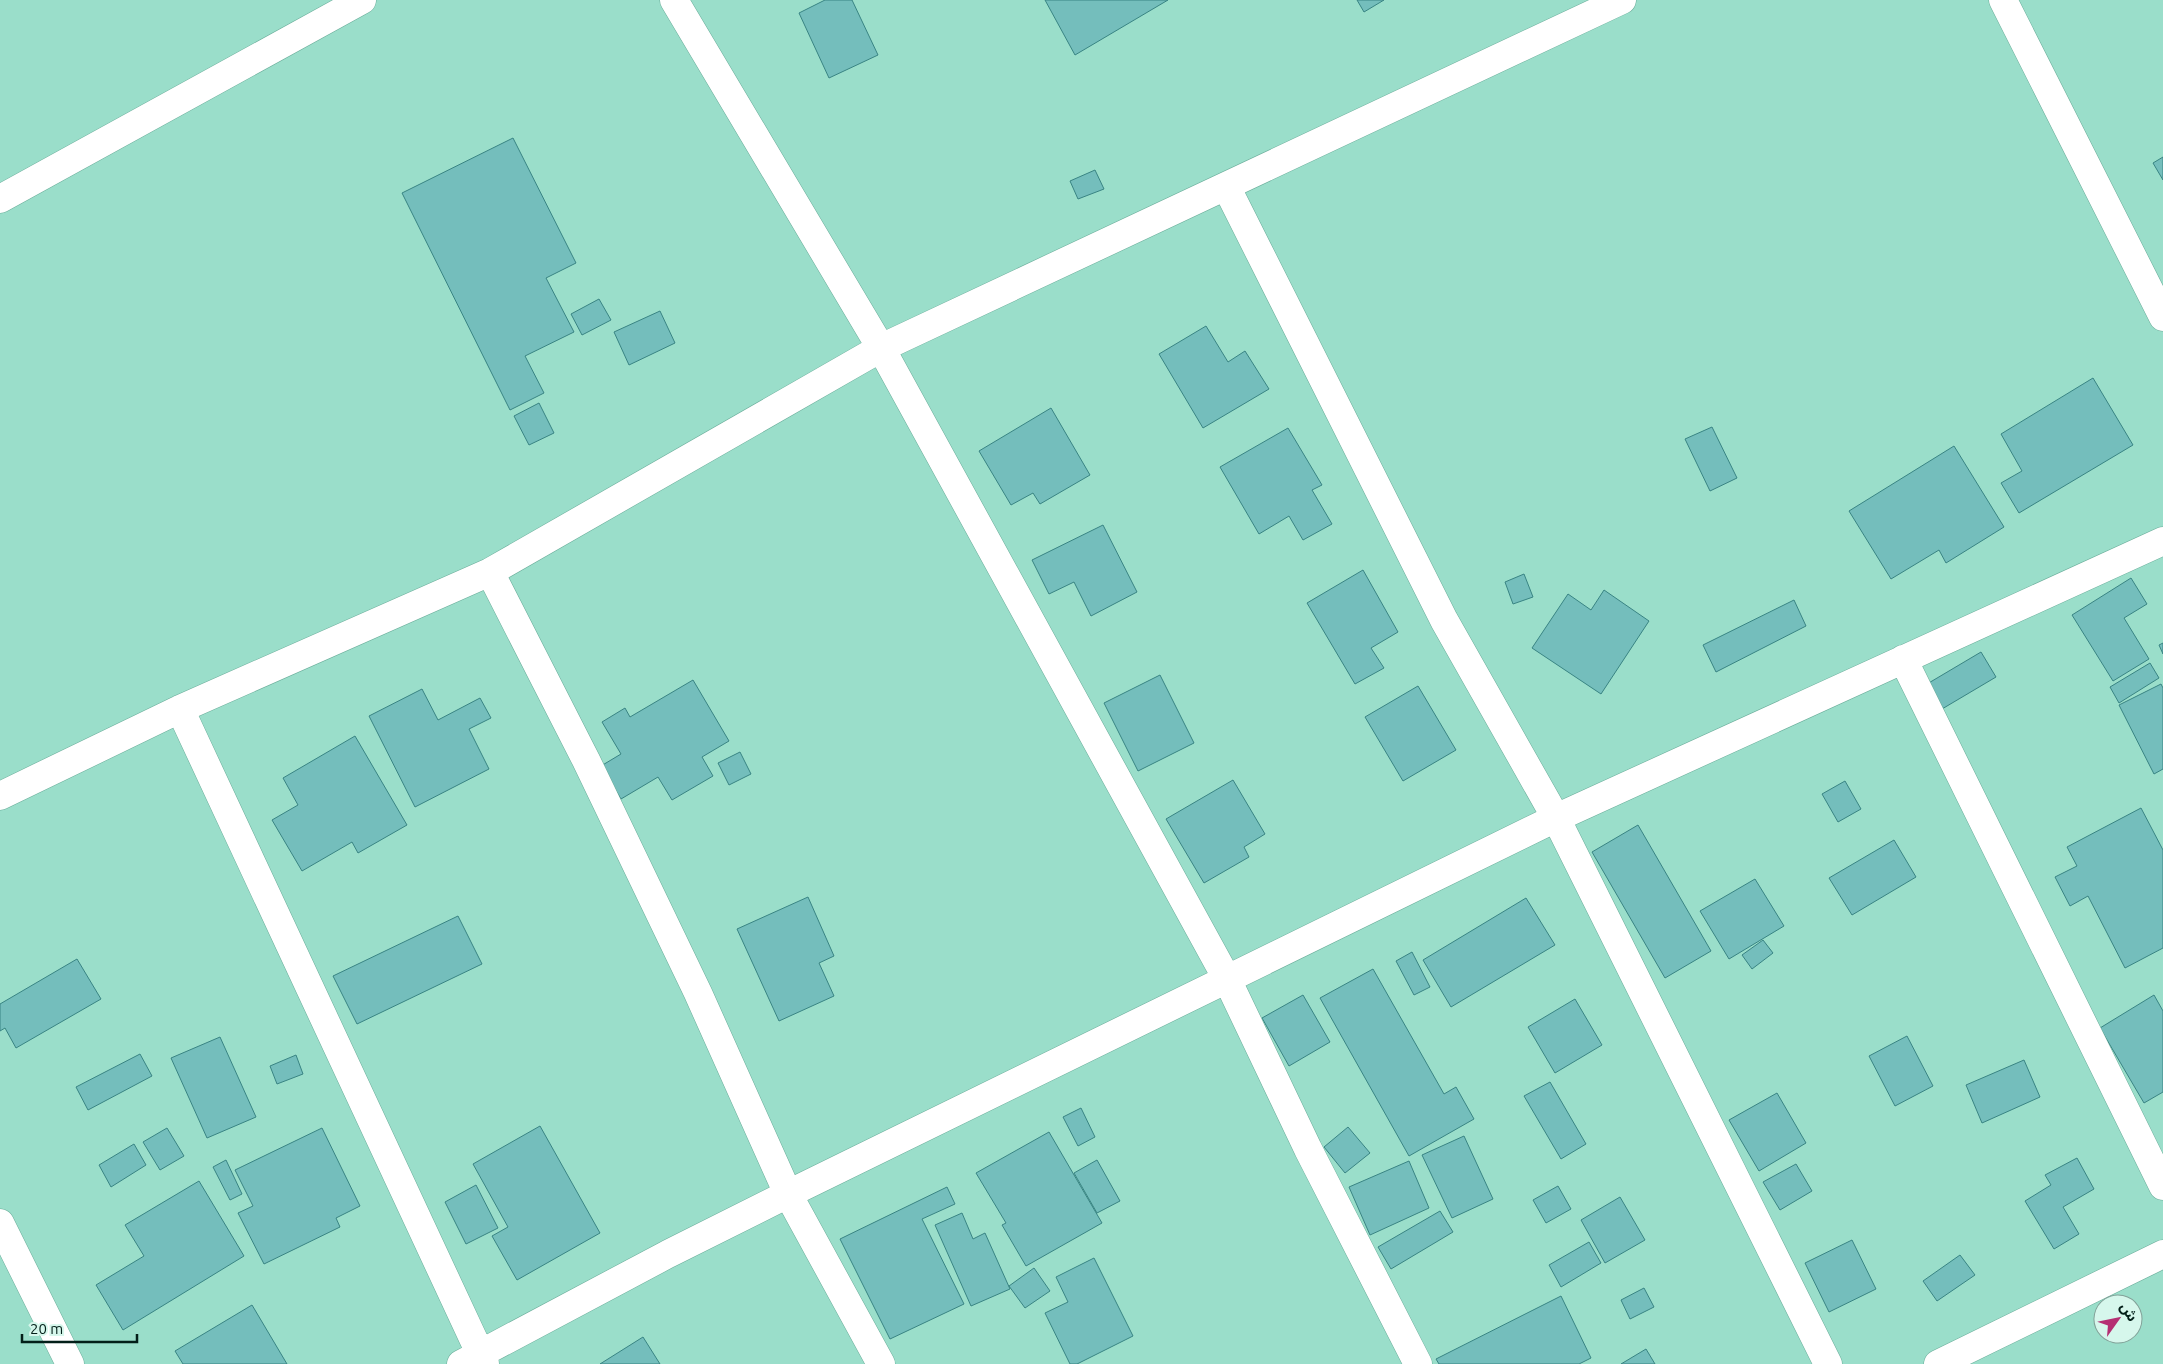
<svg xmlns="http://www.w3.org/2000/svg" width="2163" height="1364" font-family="Ubuntu,'Noto Sans Arabic',sans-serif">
  <rect width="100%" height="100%" fill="#9adeca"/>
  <path fill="#74bebc" stroke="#398483" d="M 825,0 L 852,0 L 878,55 L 829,78 L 799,13 Z
    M 1045,0 L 1168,0 L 1075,55 Z
    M 1357,0 L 1384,0 L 1364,12 Z
    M 513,138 L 576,263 L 546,278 L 574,332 L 525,356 L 544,393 L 510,410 L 402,193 Z
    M 2163,157 L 2163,180 L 2153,163 Z
    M 1095,170 L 1104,189 L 1078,199 L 1070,181 Z
    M 599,299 L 611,320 L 582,335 L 571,314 Z
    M 660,311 L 675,343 L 629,365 L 614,332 Z
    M 1206,326 L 1228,362 L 1245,351 L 1269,389 L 1203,428 L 1159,354 Z
    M 2093,378 L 2133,445 L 2019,513 L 2001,483 L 2022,471 L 2001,434 Z
    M 539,403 L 554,433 L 529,445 L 514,416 Z
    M 1051,408 L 1090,475 L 1040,504 L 1033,493 L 1011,505 L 979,451 Z
    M 1712,427 L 1737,478 L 1710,491 L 1685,439 Z
    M 1288,428 L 1322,485 L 1312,490 L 1332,524 L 1303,540 L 1289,516 L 1259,534 L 1220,467 Z
    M 1954,446 L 2004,527 L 1946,563 L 1939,550 L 1891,579 L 1849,511 Z
    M 1103,525 L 1137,592 L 1091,616 L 1074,582 L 1049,594 L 1032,560 Z
    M 1363,570 L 1398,632 L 1371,648 L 1384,668 L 1355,684 L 1307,603 Z
    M 1524,574 L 1533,597 L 1513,604 L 1505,582 Z
    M 2131,578 L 2147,604 L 2124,618 L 2149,659 L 2113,681 L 2072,615 Z
    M 1604,590 L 1649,621 L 1601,694 L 1532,648 L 1568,594 L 1591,610 Z
    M 1794,600 L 1806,626 L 1716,672 L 1703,645 Z
    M 2163,643 L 2163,654 L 2159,645 Z
    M 1981,652 L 1996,677 L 1942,709 L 1927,684 Z
    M 2150,663 L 2159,678 L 2119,703 L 2110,687 Z
    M 1160,675 L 1194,743 L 1138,771 L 1104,703 Z
    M 693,680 L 729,741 L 702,757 L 713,776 L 672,800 L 658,777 L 621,799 L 601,766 L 621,754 L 602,722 L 625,708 L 630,717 Z
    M 2161,684 L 2163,688 L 2163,769 L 2154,774 L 2119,705 Z
    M 1418,686 L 1456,750 L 1403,781 L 1365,717 Z
    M 422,689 L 438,720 L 480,698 L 491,718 L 469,729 L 489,769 L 415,807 L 369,716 Z
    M 355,736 L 407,825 L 358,853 L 352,842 L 302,871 L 272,820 L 298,805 L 283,778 Z
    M 740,752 L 751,774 L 729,785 L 718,763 Z
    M 1233,780 L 1265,834 L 1244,847 L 1249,857 L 1204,883 L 1166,819 Z
    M 1845,781 L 1861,809 L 1838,822 L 1822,794 Z
    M 2141,808 L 2163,850 L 2163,948 L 2125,968 L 2088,896 L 2070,906 L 2055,877 L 2077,866 L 2067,847 Z
    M 1638,825 L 1711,951 L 1665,978 L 1592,852 Z
    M 1894,840 L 1916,877 L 1852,915 L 1829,878 Z
    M 1755,879 L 1784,926 L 1729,959 L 1700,911 Z
    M 808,897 L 834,956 L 819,963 L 834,996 L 779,1021 L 737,929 Z
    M 1526,898 L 1555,945 L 1451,1007 L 1423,960 Z
    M 458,916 L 482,964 L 357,1024 L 333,976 Z
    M 1763,940 L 1773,953 L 1752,969 L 1742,955 Z
    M 1412,952 L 1430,987 L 1414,995 L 1396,961 Z
    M 77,959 L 101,999 L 16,1048 L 5,1028 L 0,1031 L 0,1004 Z
    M 1373,969 L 1444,1094 L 1456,1087 L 1474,1119 L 1409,1156 L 1320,998 Z
    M 1303,995 L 1330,1042 L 1289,1066 L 1262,1018 Z
    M 2154,995 L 2163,1011 L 2163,1092 L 2144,1103 L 2100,1028 Z
    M 1575,999 L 1602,1045 L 1555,1073 L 1528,1027 Z
    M 1907,1036 L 1933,1086 L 1895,1106 L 1869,1056 Z
    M 220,1037 L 256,1117 L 207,1138 L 171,1058 Z
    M 140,1054 L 152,1076 L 88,1110 L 76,1087 Z
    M 296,1055 L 303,1074 L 277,1084 L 270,1066 Z
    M 2024,1060 L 2040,1097 L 1982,1123 L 1966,1085 Z
    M 1550,1082 L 1586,1144 L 1561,1159 L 1524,1096 Z
    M 1777,1093 L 1806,1143 L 1759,1171 L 1729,1120 Z
    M 1081,1108 L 1095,1137 L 1078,1146 L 1063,1117 Z
    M 540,1126 L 600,1233 L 517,1280 L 492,1236 L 508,1227 L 473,1164 Z
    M 1348,1127 L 1370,1153 L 1345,1173 L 1324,1147 Z
    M 167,1128 L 184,1156 L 160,1170 L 143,1142 Z
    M 322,1128 L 360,1206 L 336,1218 L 340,1227 L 264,1264 L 238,1213 L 253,1206 L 235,1170 Z
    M 1049,1132 L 1102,1223 L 1026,1266 L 1002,1225 L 1006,1223 L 976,1173 Z
    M 1464,1136 L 1493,1199 L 1452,1218 L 1422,1155 Z
    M 134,1144 L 146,1165 L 111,1187 L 99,1165 Z
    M 2077,1158 L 2094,1189 L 2063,1207 L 2079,1234 L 2054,1249 L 2025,1201 L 2051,1185 L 2045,1175 Z
    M 226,1160 L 242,1194 L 230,1200 L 213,1167 Z
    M 1097,1160 L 1120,1201 L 1097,1213 L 1074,1173 Z
    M 1409,1161 L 1429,1208 L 1370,1235 L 1349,1187 Z
    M 1796,1164 L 1812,1191 L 1780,1210 L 1763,1182 Z
    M 199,1181 L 244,1256 L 123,1330 L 96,1285 L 144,1256 L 125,1225 Z
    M 476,1185 L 498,1228 L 466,1244 L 445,1202 Z
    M 1558,1186 L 1571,1209 L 1546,1223 L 1533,1200 Z
    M 947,1187 L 955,1204 L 922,1219 L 964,1304 L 890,1339 L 840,1239 Z
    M 1620,1197 L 1645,1240 L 1605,1263 L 1581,1220 Z
    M 1440,1211 L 1453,1232 L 1391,1269 L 1378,1247 Z
    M 962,1213 L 973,1239 L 985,1233 L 1010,1289 L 971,1306 L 935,1225 Z
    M 1852,1240 L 1876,1289 L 1829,1312 L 1805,1263 Z
    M 1589,1242 L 1601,1263 L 1561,1287 L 1549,1265 Z
    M 1960,1255 L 1975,1275 L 1937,1301 L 1923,1281 Z
    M 1094,1258 L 1133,1336 L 1077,1364 L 1070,1364 L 1045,1313 L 1068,1302 L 1056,1277 Z
    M 1034,1268 L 1050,1291 L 1025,1308 L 1009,1286 Z
    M 1644,1288 L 1654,1307 L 1630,1319 L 1621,1300 Z
    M 1561,1296 L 1591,1358 L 1579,1364 L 1439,1364 L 1436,1359 Z
    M 252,1305 L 287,1364 L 183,1364 L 175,1351 Z
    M 643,1337 L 660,1364 L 600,1364 Z
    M 1646,1349 L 1655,1364 L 1621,1364 Z"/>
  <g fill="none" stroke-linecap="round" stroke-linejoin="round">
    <g stroke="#6aad9a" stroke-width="29">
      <path id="minor" d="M 674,0 L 881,348 L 1227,979 L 1308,1149 L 1418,1364
        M 2003,0 L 2163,317
        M 1226,186 L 1444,620 L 1556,818 L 1828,1364
        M 0,199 L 362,0
        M 490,572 L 586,760 L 698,993 L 788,1194 L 881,1364
        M 1903,659 L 2163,1186
        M 180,709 L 485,1364
        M 0,796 L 180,709 L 490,572 L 881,348 L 1622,0
        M 0,1223 L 70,1364
        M 461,1364 L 668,1254 L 788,1194 L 1556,818 L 2163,541
        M 1938,1364 L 2163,1254"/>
    </g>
    <use href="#minor" stroke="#fff" stroke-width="28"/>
  </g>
  <g transform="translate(2118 1319) rotate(57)"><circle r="24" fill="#d6f7ec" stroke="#82a198"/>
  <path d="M0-4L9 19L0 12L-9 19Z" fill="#b52f73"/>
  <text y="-8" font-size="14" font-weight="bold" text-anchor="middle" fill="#031f19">ش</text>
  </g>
  <path d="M22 1334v8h115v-8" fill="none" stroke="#031f19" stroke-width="2.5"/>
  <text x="30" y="1334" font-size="15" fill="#031f19" stroke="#d6f7ec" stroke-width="4" paint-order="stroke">20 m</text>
</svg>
